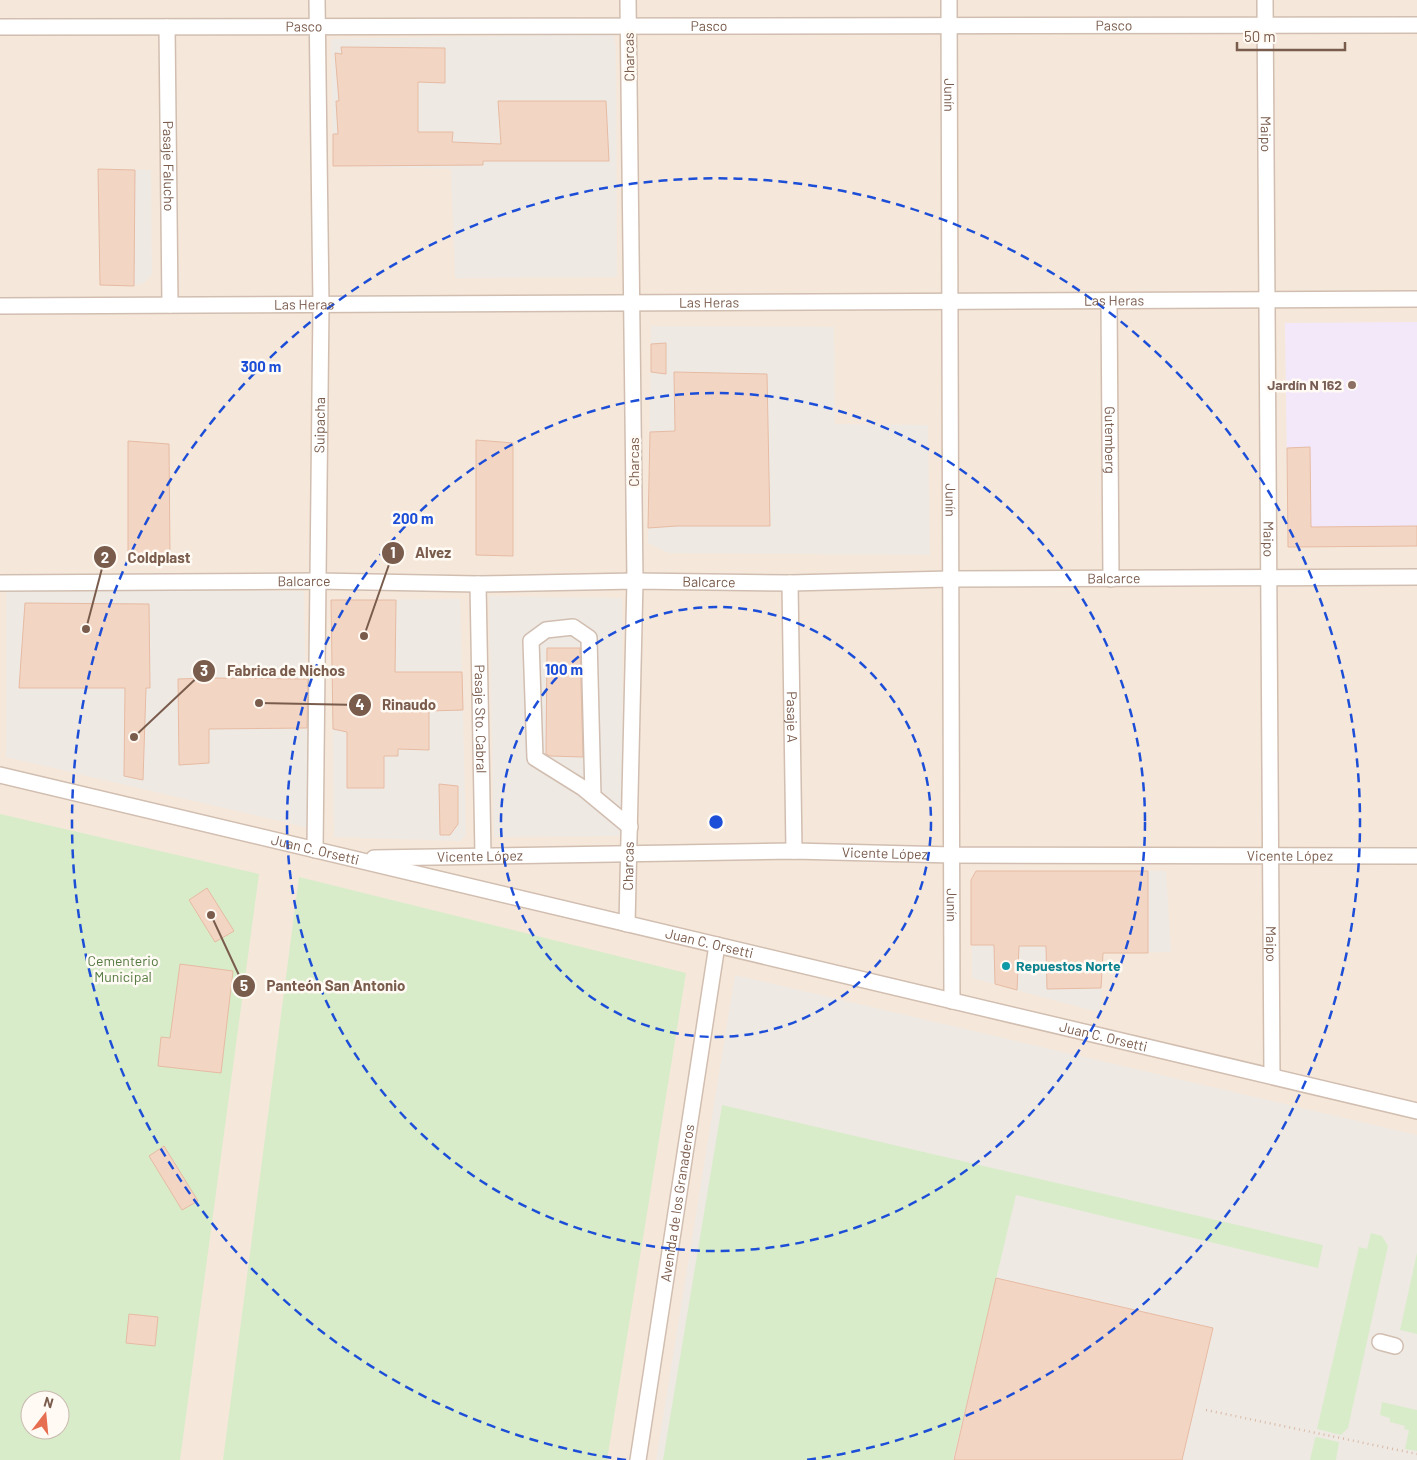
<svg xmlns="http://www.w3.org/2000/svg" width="1417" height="1460" font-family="Barlow,sans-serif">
  <rect width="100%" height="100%" fill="#fdf6ec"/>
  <path fill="#f5e8da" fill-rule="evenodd" d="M 0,0 L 1417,0 L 1417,1460 L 0,1460 ZM 30,1400 L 60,1400 L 60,1430 L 30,1430 Z"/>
  <path fill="#efe9e4" d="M 614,34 L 616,49 L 617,277 L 455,278 L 451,169 L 333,166 L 331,39 Z
    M 98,169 L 151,170 L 152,274 L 144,283 L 134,286 L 100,285 Z
    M 651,326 L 834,327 L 835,424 L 928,425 L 930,555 L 668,553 L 648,543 Z
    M 6,591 L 304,591 L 309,828 L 6,757 Z
    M 489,596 L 622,598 L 623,836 L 494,837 Z
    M 460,599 L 466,835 L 460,841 L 334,837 L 331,600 Z
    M 976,871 L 1166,871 L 1171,952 L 1103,953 L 1101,1013 L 972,978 L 971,880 Z
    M 735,975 L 1417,1135 L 1417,1460 L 656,1460 Z"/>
  <path fill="#f3e8fa" d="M 1417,322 L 1417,546 L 1288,547 L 1285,323 Z"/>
  <path fill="#d8ecc9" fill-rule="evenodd" d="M 0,814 L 259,874 L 180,1460 L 0,1460 ZM 30,1400 L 60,1400 L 60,1430 L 30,1430 Z
    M 299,877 L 686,973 L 607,1460 L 223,1460 Z
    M 722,1105 L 1323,1245 L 1318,1268 L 1016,1195 L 953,1460 L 663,1460 Z
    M 1371,1233 L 1382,1236 L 1388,1246 L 1348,1428 L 1341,1435 L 1317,1429 L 1359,1247 L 1367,1249 Z
    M 1417,1253 L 1417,1334 L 1400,1330 Z
    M 1382,1402 L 1417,1410 L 1417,1451 L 1405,1449 L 1409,1430 L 1404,1429 L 1405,1426 L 1390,1422 L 1390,1418 L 1380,1415 Z
    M 1317,1437 L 1339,1442 L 1336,1460 L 1310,1460 L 1315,1438 Z"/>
  <path fill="#f3d5c3" stroke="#e6bba3" d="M 341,47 L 445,48 L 445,83 L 418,82 L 418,132 L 453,132 L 452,142 L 501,144 L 498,101 L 606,101 L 609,161 L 483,161 L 483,165 L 333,166 L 333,134 L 338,134 L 336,101 L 339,101 L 335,53 L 342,54 Z
    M 98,169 L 135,170 L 134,286 L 100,285 Z
    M 666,343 L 666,374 L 651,372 L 651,344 Z
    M 674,372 L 767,374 L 770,526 L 677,526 L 648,528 L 650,432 L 675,431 Z
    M 476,440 L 513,443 L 513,556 L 476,555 Z
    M 128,441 L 169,444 L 170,557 L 128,556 Z
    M 1310,447 L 1311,527 L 1417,526 L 1417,546 L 1288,547 L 1287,448 Z
    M 331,600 L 396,600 L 395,672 L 462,672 L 463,710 L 429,711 L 429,750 L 398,749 L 398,756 L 384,756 L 384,788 L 347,788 L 347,732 L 333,729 Z
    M 25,603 L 149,604 L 150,688 L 146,688 L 143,780 L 124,776 L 125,688 L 19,688 Z
    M 547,648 L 580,648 L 583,757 L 550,756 L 546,754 Z
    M 209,678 L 308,679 L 307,728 L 209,729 L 209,763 L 179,765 L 178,679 Z
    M 439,784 L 458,786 L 458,824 L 450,835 L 440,835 Z
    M 976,871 L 1148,871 L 1148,953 L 1103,953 L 1101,988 L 1047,989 L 1046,946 L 1019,946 L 1017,990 L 995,984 L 994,945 L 971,945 L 971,880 Z
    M 207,888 L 234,931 L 215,942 L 189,900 Z
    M 180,964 L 233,971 L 221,1073 L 158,1066 L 161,1037 L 170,1038 Z
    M 164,1146 L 198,1201 L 182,1210 L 149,1156 Z
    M 996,1278 L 1213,1328 L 1182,1460 L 954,1460 Z
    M 129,1314 L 158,1317 L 155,1346 L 126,1343 Z"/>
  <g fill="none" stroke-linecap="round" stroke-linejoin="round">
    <g stroke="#d1beb0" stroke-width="18">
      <g id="minor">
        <path id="s1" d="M 949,0 L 952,1001"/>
        <path id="s2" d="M 1265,0 L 1272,1076"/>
        <path id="s3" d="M 0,27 L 1417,25"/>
        <path id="s4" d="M 167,27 L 170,305"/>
        <path id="s5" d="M 1109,301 L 1111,579"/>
        <path id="s6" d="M 0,306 L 1417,299"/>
        <path id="s7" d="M 0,583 L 317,581 L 478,584 L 635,581 L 790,583 L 950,579 L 1417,577"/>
        <path id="s8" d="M 790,583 L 794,851"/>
        <path id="s9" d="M 478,584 L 483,855"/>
        <path id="s10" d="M 0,775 L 1417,1111"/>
        <path d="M 593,796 L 589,638 L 573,627 L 546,630 L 531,641 L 535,758 L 583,788 L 630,827"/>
        <path id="s11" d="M 315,850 L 321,305 L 317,0"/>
        <path id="s12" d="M 374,858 L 794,851 L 952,855 L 1417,856"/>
        <path id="s13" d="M 627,924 L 635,581 L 628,0"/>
        <path d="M 1380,1342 L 1395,1346"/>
        <path id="s14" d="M 638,1460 L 717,945"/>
      </g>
    </g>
    <path stroke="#d9b8a5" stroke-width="2.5" stroke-dasharray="1 4" stroke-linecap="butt" d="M 1206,1410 L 1417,1454"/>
    <use href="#minor" stroke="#fff" stroke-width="15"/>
  </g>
  <g fill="none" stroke="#1d4ed8" stroke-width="2.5" stroke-dasharray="9 6">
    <circle cx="716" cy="822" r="215"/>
    <circle cx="716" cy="822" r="429"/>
    <path d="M626 1460A644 644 0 1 1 806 1460"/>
  </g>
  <circle fill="#8d6e63" stroke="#fffaf3" stroke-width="2" cx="1352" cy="385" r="5"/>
  <circle fill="#0f9aa8" stroke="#fffaf3" stroke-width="2" cx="1006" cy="966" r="5"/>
  <g text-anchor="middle" stroke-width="5" stroke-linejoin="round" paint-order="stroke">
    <g font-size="14" fill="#7a5c4d" stroke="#fffaf3">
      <text dy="5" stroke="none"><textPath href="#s3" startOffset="1114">Pasco</textPath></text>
      <text dy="5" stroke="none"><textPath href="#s3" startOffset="709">Pasco</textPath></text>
      <text dy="5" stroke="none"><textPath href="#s3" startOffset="304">Pasco</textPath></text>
      <text transform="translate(629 57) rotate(-91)" y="5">Charcas</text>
      <text dy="5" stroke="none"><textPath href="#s1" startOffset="95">Junín</textPath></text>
      <text dy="5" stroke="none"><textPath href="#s2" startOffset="134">Maipo</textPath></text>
      <text dy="5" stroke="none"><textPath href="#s4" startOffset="139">Pasaje Falucho</textPath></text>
      <text dy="5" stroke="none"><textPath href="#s6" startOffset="1114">Las Heras</textPath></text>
      <text dy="5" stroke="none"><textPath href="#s6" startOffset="709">Las Heras</textPath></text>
      <text dy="5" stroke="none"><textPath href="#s6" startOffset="304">Las Heras</textPath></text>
      <text dy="5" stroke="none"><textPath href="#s11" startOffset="425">Suipacha</textPath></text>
      <text dy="5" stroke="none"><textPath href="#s5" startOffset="139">Gutemberg</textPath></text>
      <text transform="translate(634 462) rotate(-90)" y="5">Charcas</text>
      <text dy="5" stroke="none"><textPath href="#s1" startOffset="500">Junín</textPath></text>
      <text dy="5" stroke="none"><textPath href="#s2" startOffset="539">Maipo</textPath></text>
      <text dy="5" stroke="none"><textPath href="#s7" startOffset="1114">Balcarce</textPath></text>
      <text dy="5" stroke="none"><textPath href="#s7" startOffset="304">Balcarce</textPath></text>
      <text dy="5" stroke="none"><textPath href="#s7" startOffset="709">Balcarce</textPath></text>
      <text dy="5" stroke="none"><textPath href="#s8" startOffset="134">Pasaje A</textPath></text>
      <text dy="5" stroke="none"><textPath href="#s9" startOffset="135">Pasaje Sto. Cabral</textPath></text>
      <text dy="5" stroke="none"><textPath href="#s10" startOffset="324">Juan C. Orsetti</textPath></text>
      <text dy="5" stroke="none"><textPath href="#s12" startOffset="511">Vicente López</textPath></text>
      <text dy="5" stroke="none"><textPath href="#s12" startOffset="916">Vicente López</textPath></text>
      <text dy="5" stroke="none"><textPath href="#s12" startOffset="106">Vicente López</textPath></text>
      <text dy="5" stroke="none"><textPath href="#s13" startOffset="58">Charcas</textPath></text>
      <text dy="5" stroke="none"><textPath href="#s1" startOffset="905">Junín</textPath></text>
      <text dy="5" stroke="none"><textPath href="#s10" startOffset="729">Juan C. Orsetti</textPath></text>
      <text dy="5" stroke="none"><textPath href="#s2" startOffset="944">Maipo</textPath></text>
      <text dy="5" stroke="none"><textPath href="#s10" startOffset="1134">Juan C. Orsetti</textPath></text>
      <text dy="5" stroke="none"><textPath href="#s14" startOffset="260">Avenida de los Granaderos</textPath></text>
    </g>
    <g font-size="14" font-weight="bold" fill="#785e54" stroke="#fffaf3" text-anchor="end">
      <text x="1342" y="390">Jardín N 162</text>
    </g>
    <g font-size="14" fill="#537a41" stroke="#fffaf3">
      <text x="123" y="966">Cementerio<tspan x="123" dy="16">Municipal</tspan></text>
    </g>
    <g font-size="14" font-weight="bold" fill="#0d838f" stroke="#fffaf3" text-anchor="start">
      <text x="1016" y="971">Repuestos Norte</text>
    </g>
  </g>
  <circle cx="716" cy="822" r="8" fill="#1d4ed8" stroke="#fffaf3" stroke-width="2.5"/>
  <g font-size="15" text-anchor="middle" font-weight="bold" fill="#1d4ed8" stroke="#fffaf3" stroke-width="5" stroke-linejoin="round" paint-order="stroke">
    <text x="261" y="372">300 m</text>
    <text x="413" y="524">200 m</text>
    <text x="564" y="675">100 m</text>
  </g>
  <path fill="none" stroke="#7a5c4d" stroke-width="2" d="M364 636L393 553M86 629L105 557M134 737L204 671M259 703L360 705M211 915L244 986"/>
  <g fill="#7a5c4d" stroke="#fffaf3" stroke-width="2">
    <circle cx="364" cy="636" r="5"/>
    <circle cx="86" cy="629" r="5"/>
    <circle cx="134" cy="737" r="5"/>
    <circle cx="259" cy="703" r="5"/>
    <circle cx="211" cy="915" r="5"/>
    <circle cx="393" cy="553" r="12"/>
    <circle cx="105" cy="557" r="12"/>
    <circle cx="204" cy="671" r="12"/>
    <circle cx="360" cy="705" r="12"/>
    <circle cx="244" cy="986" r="12"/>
  </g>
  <g font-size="15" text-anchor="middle" font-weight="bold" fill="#fff">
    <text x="393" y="558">1</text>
    <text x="105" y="563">2</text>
    <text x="204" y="676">3</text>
    <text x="360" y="710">4</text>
    <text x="244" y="991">5</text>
  </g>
  <g font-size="15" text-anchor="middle" font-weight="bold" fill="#7a5c4d" stroke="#fffaf3" stroke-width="5" stroke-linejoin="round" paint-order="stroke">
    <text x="433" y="558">Alvez</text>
    <text x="159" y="563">Coldplast</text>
    <text x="286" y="676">Fabrica de Nichos</text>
    <text x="409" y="710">Rinaudo</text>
    <text x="336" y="991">Panteón San Antonio</text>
  </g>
  <g transform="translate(45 1415) rotate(16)"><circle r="24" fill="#fffaf3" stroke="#cabbb1"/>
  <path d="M0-4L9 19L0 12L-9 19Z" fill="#e76f51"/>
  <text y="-8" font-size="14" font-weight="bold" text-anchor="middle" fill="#7a5c4d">N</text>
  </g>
  <path d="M1237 42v8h108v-8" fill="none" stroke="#7a5c4d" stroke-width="2.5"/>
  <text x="1244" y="42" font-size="15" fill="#7a5c4d" stroke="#fffaf3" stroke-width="4" paint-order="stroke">50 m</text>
</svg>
